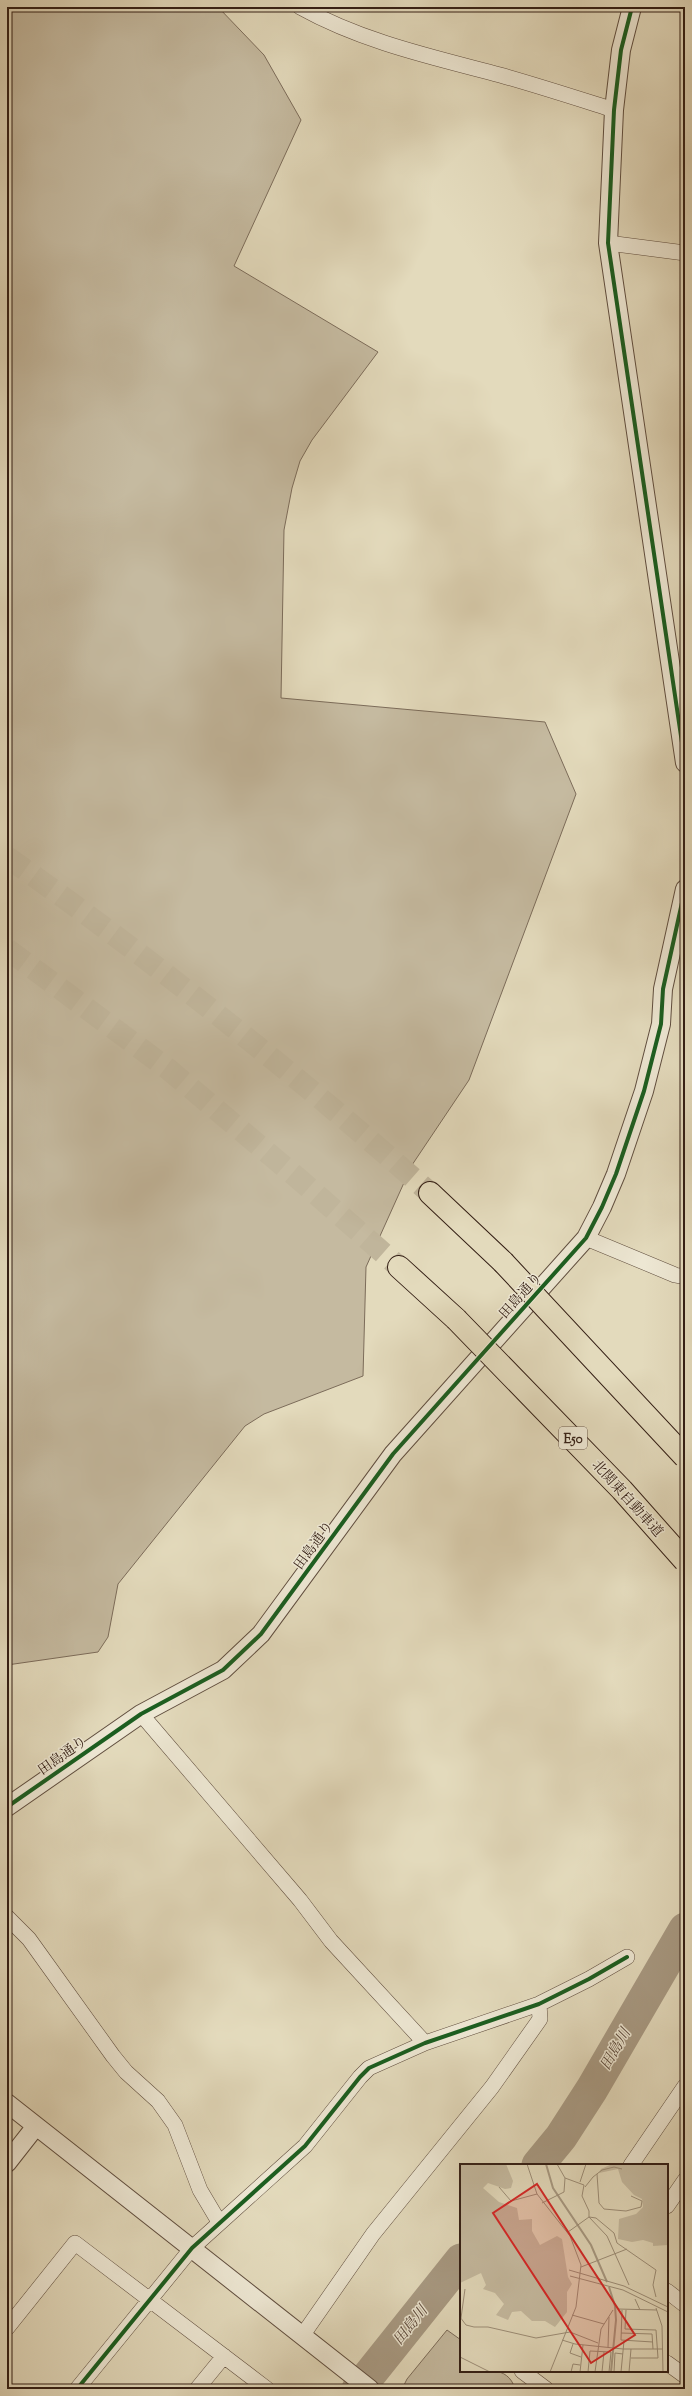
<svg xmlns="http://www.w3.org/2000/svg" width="692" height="2396" font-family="'Sorts Mill Goudy','Noto Serif JP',serif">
  <rect width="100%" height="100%" fill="#e3dabc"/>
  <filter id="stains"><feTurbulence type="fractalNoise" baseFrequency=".005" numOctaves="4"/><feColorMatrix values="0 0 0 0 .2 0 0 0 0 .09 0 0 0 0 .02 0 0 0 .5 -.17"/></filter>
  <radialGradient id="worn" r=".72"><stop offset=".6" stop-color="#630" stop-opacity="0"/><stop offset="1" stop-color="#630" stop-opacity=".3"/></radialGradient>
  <path fill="#c5baa0" stroke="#7c6c5a" d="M 7,7 L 218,7 L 264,55 L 301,120 L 234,266 L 378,352 L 312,440 L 300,461 L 292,488 L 284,530 L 281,698 L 545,722 L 576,794 L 469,1080 L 412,1165 L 366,1267 L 363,1376 L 264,1414 L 245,1426 L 118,1584 L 108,1637 L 98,1652 L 7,1665 Z
    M 447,2330 L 461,2340 L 461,2371 C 482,2371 508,2364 515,2389 L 402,2389 L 407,2379 Z"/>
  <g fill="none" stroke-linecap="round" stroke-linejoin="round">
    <path stroke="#a89a83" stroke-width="33" d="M 538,2165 L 561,2137 L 592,2089 L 685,1929
      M 358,2389 L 461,2260"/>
    <path stroke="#c0b59b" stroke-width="22" stroke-dasharray="22 11" stroke-linecap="butt" d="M 7,857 C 154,961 295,1073 430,1193
      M 7,949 L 168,1069 L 300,1180 L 399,1267"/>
    <g stroke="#604e3f" stroke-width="16">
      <path id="minor" d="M 300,7 C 363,42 432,57 500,75 C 539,86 576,98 614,110
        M 608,243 L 685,253
        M 586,1238 L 675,1275 L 685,1277
        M 141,1714 L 300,1900 L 331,1941 L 425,2043
        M 7,1917 L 29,1939 L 113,2056 L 126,2072 L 158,2101 L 175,2125 L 200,2190 L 219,2222
        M 631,2165 L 685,2086
        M 667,2206 L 685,2180
        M 667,2291 L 685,2305
        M 7,2328 L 75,2243 L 267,2389
        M 302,2336 L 373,2234 L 492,2087 L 540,2019 L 539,2004
        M 667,2363 L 685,2376
        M 522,2371 L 546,2389
        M 77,2389 L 192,2248 L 305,2146 L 360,2077 L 369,2068 L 425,2043 L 539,2004 L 589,1979 L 627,1957
        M 197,2389 L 224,2356"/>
    </g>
    <g stroke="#604e3f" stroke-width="20">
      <path id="tertiary" d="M 632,7 L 621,50 L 614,110 L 608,243 L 685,763
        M 7,1807 L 141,1714 L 223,1670 L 261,1634 L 393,1454 L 586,1238 L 602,1207 L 616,1174 L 644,1091 L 661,1024 L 663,989 L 685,889
        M 7,2103 L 370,2389
        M 7,2163 L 36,2126"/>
    </g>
    <g stroke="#341f15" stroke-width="24">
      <path id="motorway" d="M 430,1193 L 503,1262
        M 399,1267 L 456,1319"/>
    </g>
    <use href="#minor" stroke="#ede7d3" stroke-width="15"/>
    <use href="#tertiary" stroke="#ede7d3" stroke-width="18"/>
    <use href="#motorway" stroke="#e3dabc" stroke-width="22"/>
    <g stroke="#341f15" stroke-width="24" stroke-linecap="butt">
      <path id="motorway-bridge" d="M 503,1262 L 685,1457
        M 456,1319 L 622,1490 L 685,1561"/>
    </g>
    <use href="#motorway-bridge" stroke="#e3dabc" stroke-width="22"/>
    <g stroke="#ede7d3" stroke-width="6">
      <path id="cycleway" d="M 632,7 L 621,50 L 614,110 L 608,243 L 685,763
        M 7,1807 L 141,1714 L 223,1670 L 261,1634 L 393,1454 L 586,1238 L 602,1207 L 616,1174 L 644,1091 L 661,1024 L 663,989 L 685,889
        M 77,2389 L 192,2248 L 305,2146 L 360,2077 L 369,2068 L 425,2043 L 539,2004 L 589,1979 L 627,1957"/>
    </g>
    <use href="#cycleway" stroke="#1b5e20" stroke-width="4"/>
  </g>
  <g text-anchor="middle" stroke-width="3" stroke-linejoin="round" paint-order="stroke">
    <rect fill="#ede7d3" stroke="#6c5b4e" stroke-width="1" x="559" y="1427" width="28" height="22" rx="3"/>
    <g font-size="13" font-weight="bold" fill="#341f15">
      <text x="573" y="1443">E50</text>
    </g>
    <g font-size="14" fill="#341f15" stroke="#ede7d3">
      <text transform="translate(520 1295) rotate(-48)" y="5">田島通り</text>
      <text transform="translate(628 1498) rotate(48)" y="5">北関東自動車道</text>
      <text transform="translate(313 1545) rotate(-54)" y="5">田島通り</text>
      <text transform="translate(62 1755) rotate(-35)" y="5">田島通り</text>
    </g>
    <g font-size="15" font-style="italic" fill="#5d4a3c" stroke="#ede7d3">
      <text transform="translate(615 2049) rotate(-60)" y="5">田島川</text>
      <text transform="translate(410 2325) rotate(-51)" y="5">田島川</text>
    </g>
  </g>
  <g transform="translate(460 2164)">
    <rect width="208" height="208" fill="#e3dabc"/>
    <path d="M 0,0 L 46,0 L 53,17 L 51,24 L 45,25 L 28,19 L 23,24 L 39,38 L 57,44 L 59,56 L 72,55 L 72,67 L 80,81 L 97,72 L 102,75 L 108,113 L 112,120 L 107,128 L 107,148 L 95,163 L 85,157 L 72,157 L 61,147 L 52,148 L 48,156 L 36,151 L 44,140 L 35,129 L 23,125 L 26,121 L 21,109 L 0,119 ZM 152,0 L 208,0 L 208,81 L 193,82 L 193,79 L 183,76 L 172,78 L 158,75 L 159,55 L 176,50 L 183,43 L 182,35 L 174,31 L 162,18 L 158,5 L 139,9 L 141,5 Z" fill="#c5baa0"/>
    <path fill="none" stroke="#a89a83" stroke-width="2" d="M 86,0 L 93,24 L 131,81 L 147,118M 149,123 L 155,142 L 156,156 L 151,208"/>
    <path fill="none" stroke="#9d8f79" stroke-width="1" d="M 67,0 L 77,30 L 110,72 L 121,101 L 116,143 L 90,208M 97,0 L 105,14 L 124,21 L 122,32 L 129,47 L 129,53 L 108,68M 137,10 L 139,39 L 144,45 L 166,47 L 181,43 L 182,37 L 171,32M 120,18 L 126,0M 39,23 L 51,37 L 77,30M 125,23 L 133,13 L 142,6 L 154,3 L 162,5M 82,39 L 104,28 L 105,14M 129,53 L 136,54 L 154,69 L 157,79 L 196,106 L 193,121 L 196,133M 129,53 L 147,72 L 169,121M 121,103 L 167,85M 109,106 L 164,122 L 208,143M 110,112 L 163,126 L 208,148M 175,135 L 180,146M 196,144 L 202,162 L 203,208M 158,145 L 197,146M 162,146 L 161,176 L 193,178M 166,146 L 165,165 L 196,166 L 198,194 L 171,194M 112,151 L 144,160M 0,153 L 6,161 L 14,163 L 28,163 L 76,174 L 110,168 L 138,179M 1,154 L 5,125M 161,169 L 192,170 L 193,185M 102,176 L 115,180 L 163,185 L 203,185M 113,180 L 110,189 L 121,193M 148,183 L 149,153M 0,193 L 30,208M 111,208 L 113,200 L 120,201M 120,208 L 123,181M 128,208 L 130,187 L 151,188 L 149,208M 135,208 L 141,165 L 153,146M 142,208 L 144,188M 154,208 L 155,189 L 163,190M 161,208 L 164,177M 169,208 L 171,185"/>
    <path fill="#d62828" fill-opacity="0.15" stroke="#d62828" stroke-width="2" d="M 77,20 L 175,171 L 131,199 L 33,49 Z"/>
    <rect width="208" height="208" fill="none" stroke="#341f15" stroke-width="2"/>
  </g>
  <rect width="692" height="2396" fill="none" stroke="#e3dabc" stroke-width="24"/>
  <rect x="8" y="8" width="676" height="2380" fill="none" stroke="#341f15" stroke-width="2"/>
  <rect x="12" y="12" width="668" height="2372" fill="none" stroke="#341f15"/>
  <rect width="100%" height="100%" filter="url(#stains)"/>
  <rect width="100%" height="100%" fill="url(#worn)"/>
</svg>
